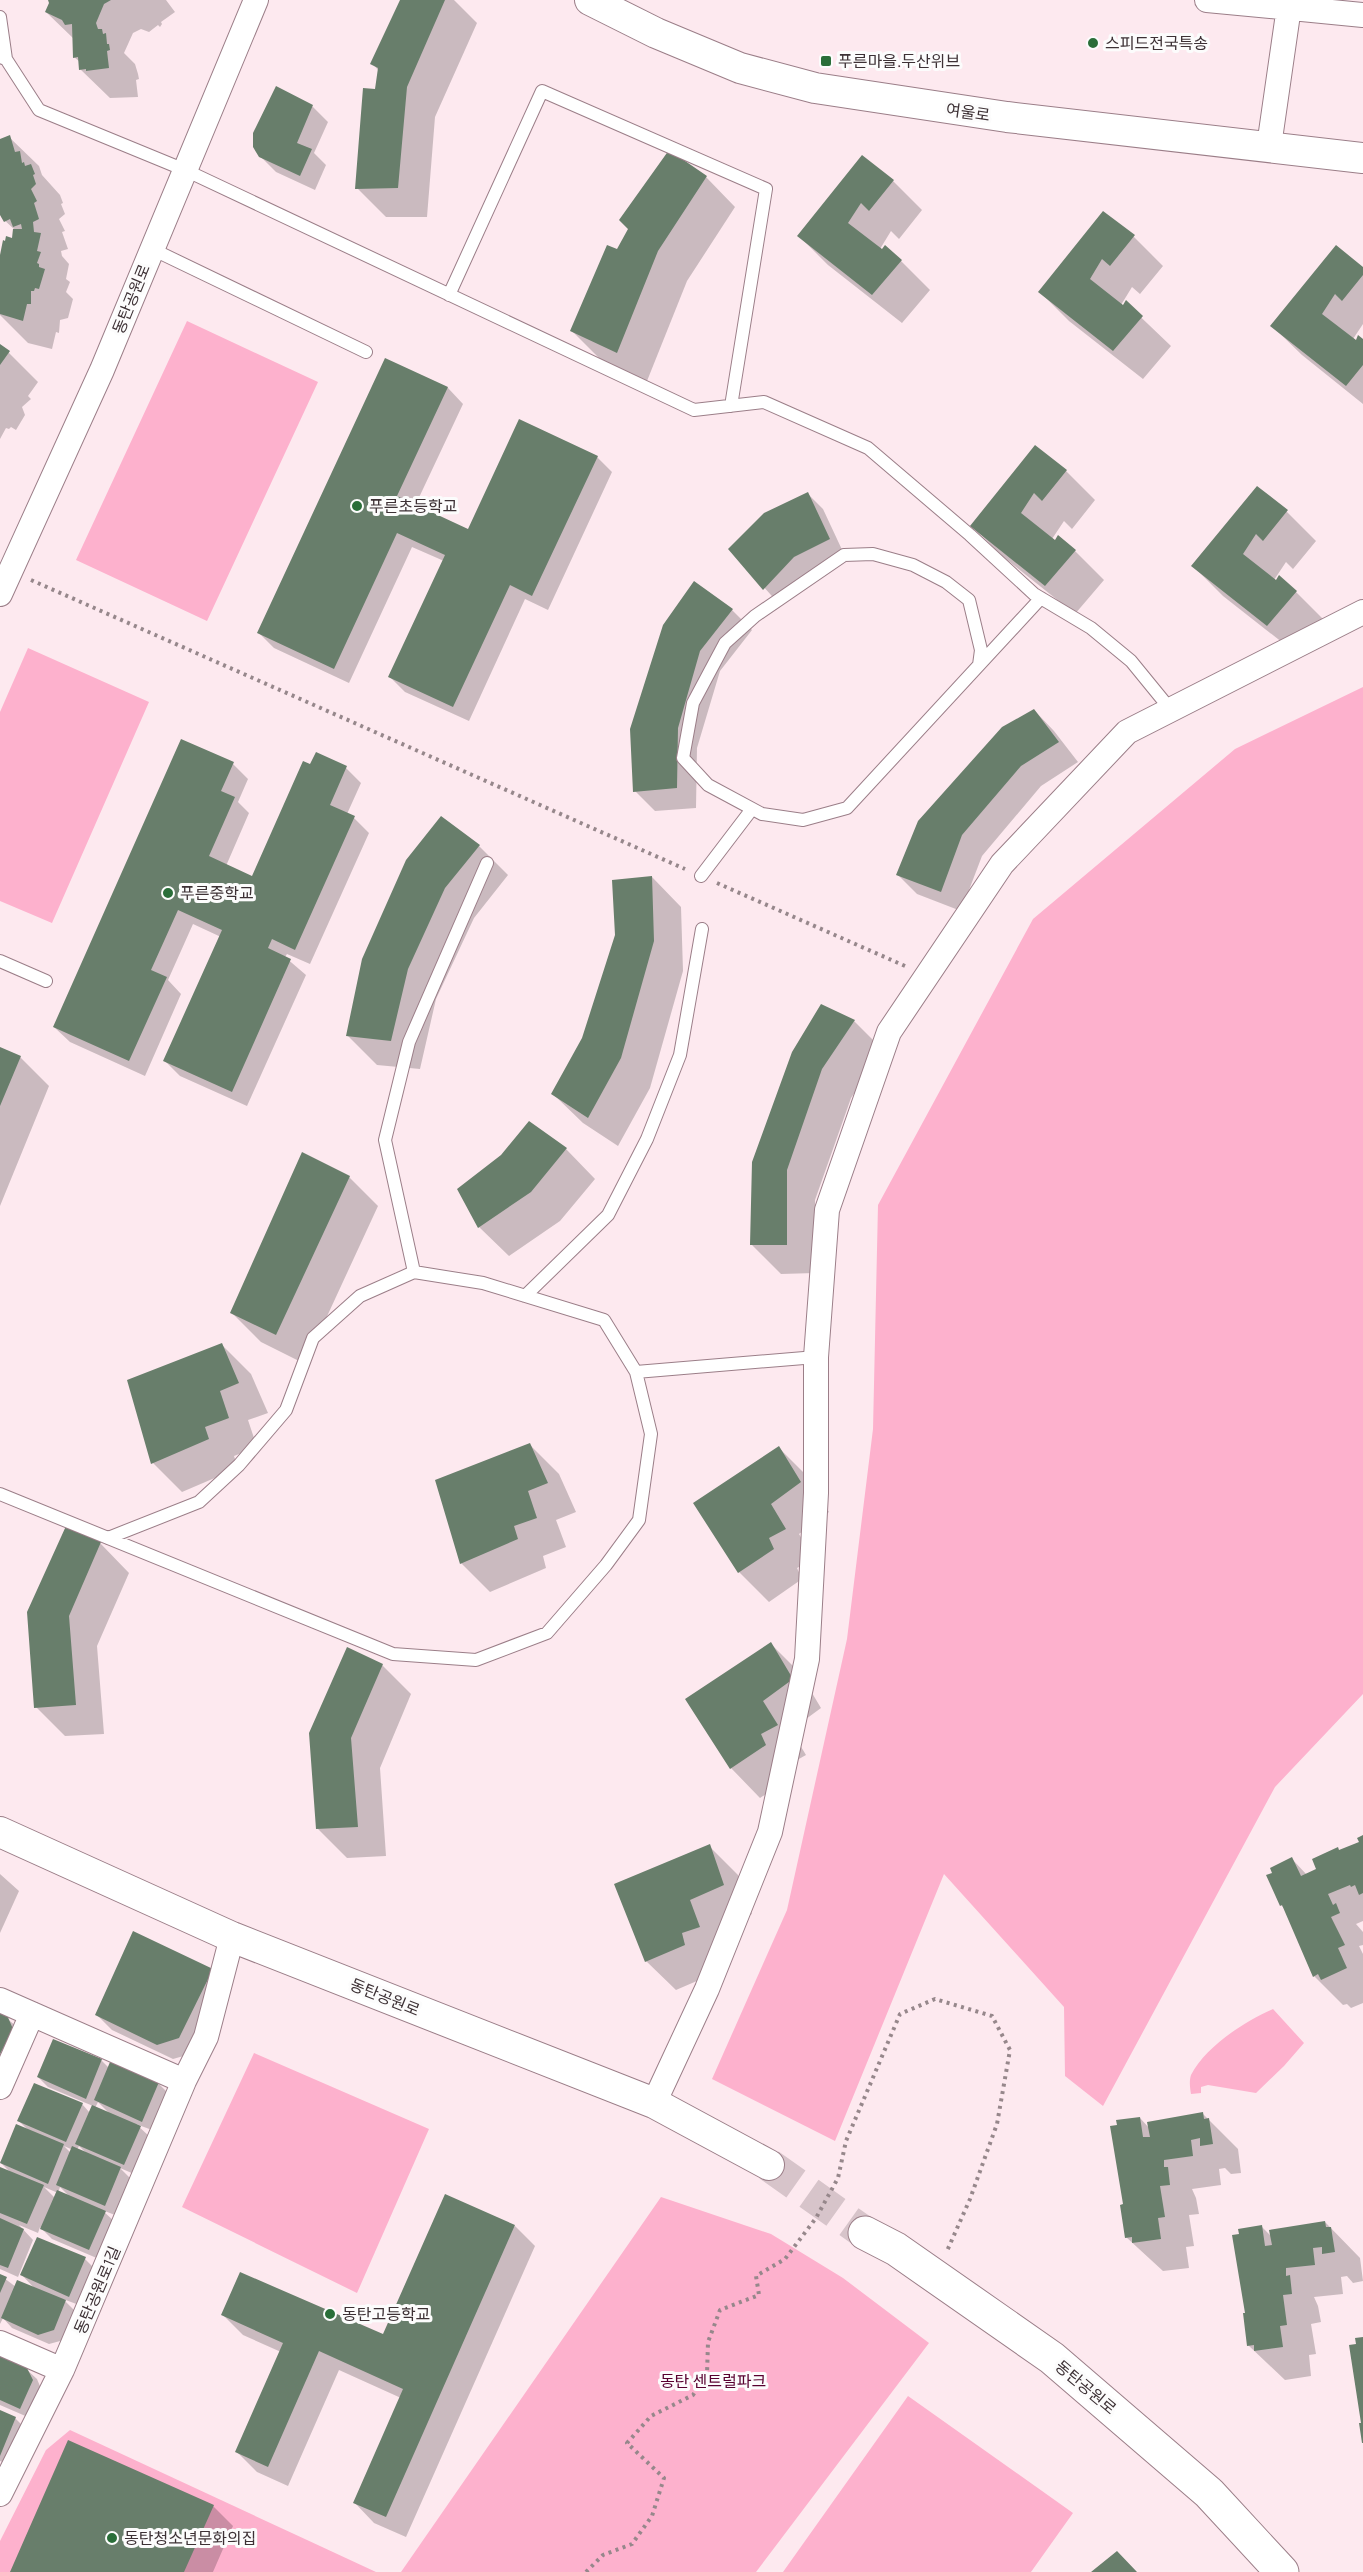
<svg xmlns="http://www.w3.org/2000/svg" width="1363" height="2572" font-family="Barlow,'Noto Sans KR',sans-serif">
  <rect width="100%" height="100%" fill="#fde9ef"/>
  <path fill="#fdb1cd" d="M 187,321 L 318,382 L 207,621 L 76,560 Z
    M 28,648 L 149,702 L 52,923 L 0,901 L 0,712 Z
    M 1363,687 L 1363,1694 L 1275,1787 L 1103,2106 L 1065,2076 L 1064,2007 L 944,1874 L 835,2141 L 712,2079 L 787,1910 L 847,1639 L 873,1429 L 878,1205 L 1033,919 L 1235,749 Z
    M 1273,2009 L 1304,2043 L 1284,2066 L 1256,2093 L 1208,2085 L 1201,2087 L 1201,2093 L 1191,2094 C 1190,2088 1189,2081 1191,2075 C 1205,2047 1245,2021 1273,2009 Z
    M 254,2053 L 429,2129 L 357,2293 L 182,2207 Z
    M 661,2197 L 771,2234 L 843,2278 L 929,2343 L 756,2572 L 401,2572 Z
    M 908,2396 L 1073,2513 L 1031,2572 L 783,2572 Z
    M 70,2430 L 376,2572 L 0,2572 L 0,2541 L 46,2450 Z"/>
  <path fill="#0003" fill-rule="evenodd" d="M 51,0 L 166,0 L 175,12 L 161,22 L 162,24 L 160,27 L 158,25 L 149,32 L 141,29 L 133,33 L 124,53 L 135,64 L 138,74 L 139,79 L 136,80 L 138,97 L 110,98 L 80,69 L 80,62 L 74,57 L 74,39 L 46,12 Z
    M 402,0 L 454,0 L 477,23 L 435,117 L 427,217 L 386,217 L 357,188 L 379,71 L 372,63 Z
    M 277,89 L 313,107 L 328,122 L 314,153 L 326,165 L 315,190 L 276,172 L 260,156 Z
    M 9,137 L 39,166 L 42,175 L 60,195 L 63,203 L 61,204 L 65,214 L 59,219 L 65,231 L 62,232 L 68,249 L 61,251 L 62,256 L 69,264 L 66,279 L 70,282 L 66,292 L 73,299 L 68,318 L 60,320 L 59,333 L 56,332 L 52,349 L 28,343 L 0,315 L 0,262 L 13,240 L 15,230 L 2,218 L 0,211 L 0,141 Z
    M 706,177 L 735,207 L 687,281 L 647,381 L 601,360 L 572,331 L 617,251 Z
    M 893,181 L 922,210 L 899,239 L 891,231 L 880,249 L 901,261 L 930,290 L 902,323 L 828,265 L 799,236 Z
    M 1103,213 L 1134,237 L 1163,266 L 1140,294 L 1132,287 L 1121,305 L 1124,308 L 1126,303 L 1171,346 L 1143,379 L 1069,321 L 1040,292 Z
    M 1363,269 L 1363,324 L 1353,339 L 1356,342 L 1363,341 L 1363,404 L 1302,355 L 1272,326 Z
    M 0,347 L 9,353 L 38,382 L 28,396 L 31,399 L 22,407 L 25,415 L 16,430 L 11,427 L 9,429 L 6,428 L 0,439 Z
    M 386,360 L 448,388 L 463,404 L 415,506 L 469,531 L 597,457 L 612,472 L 548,610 L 525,599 L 469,721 L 405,692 L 390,677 L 444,561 L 412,547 L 349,683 L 274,648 L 259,633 Z
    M 1066,471 L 1095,500 L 1072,529 L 1064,521 L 1052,539 L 1075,551 L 1104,580 L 1075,614 L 1001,555 L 972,526 Z
    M 1257,488 L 1287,512 L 1316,541 L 1293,569 L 1286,562 L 1274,580 L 1296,592 L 1325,621 L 1297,654 L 1223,596 L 1193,566 Z
    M 808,494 L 823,509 L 844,554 L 809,571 L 779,604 L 730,549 Z
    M 694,583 L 732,610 L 752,630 L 720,671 L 697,748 L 696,808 L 655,811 L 635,791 Z
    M 1034,710 L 1054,731 L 1078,762 L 1041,786 L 982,856 L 961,911 L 917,894 L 897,874 Z
    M 233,764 L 248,779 L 238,802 L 249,813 L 226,866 L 253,878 L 311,766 L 346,768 L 361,783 L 347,814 L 354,818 L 369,833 L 310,964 L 287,954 L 285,957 L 306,975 L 247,1106 L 180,1076 L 165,1061 L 221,937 L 193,924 L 168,980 L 181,994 L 145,1076 L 70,1042 L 54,1027 Z
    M 479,846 L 508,875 L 474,918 L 436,999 L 420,1069 L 377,1065 L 347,1035 L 364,959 Z
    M 652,877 L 681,907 L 683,971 L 650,1088 L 618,1146 L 583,1123 L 553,1094 L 584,1039 Z
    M 854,1021 L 883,1050 L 851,1098 L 815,1200 L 815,1273 L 781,1274 L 752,1245 L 754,1162 Z
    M 0,1049 L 20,1057 L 49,1086 L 0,1206 Z
    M 566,1149 L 595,1179 L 560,1221 L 509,1256 L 479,1227 Z
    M 349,1177 L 378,1206 L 305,1364 L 261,1342 L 232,1313 Z
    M 222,1345 L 251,1374 L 268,1413 L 248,1420 L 257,1447 L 234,1456 L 238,1468 L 182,1492 L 153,1463 Z
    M 530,1445 L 559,1474 L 576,1512 L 556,1520 L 566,1547 L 543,1556 L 546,1568 L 490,1592 L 461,1563 Z
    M 779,1448 L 808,1477 L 829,1512 L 799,1534 L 814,1559 L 797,1568 L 802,1579 L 769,1602 L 739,1572 L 695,1503 Z
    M 100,1543 L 129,1573 L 97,1646 L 104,1734 L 65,1736 L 36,1707 L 29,1612 Z
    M 771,1644 L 800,1673 L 821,1708 L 791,1730 L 806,1755 L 790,1764 L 794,1775 L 760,1798 L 731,1768 L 687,1699 Z
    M 382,1665 L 411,1694 L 380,1768 L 386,1856 L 347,1858 L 318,1829 L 311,1734 Z
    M 1363,1837 L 1363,1921 L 1356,1924 L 1363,1932 L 1363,1945 L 1359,1946 L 1363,1954 L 1363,2003 L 1351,2008 L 1347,2004 L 1343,2005 L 1314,1976 L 1285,1909 L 1281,1905 L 1292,1859 L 1307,1875 L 1318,1870 L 1340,1852 L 1361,1842 Z
    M 709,1846 L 738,1875 L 752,1914 L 718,1930 L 713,1974 L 676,1990 L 646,1961 Z
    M 0,1874 L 19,1891 L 0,1933 Z
    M 212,1970 L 194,2053 L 173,2059 L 112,2030 L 97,2015 Z
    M 0,2013 L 16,2026 L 0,2061 Z
    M 101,2060 L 109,2068 L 158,2083 L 168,2093 L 152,2130 L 136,2124 L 150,2137 L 134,2174 L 120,2168 L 130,2178 L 115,2215 L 102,2210 L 115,2222 L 99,2259 L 52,2239 L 40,2227 L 38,2233 L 19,2225 L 33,2240 L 18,2277 L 0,2269 L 0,2168 L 11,2173 L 0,2162 L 30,2132 L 19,2121 L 82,2104 L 90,2113 L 93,2106 L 48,2087 L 38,2077 ZM 98,2102 L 110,2114 L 95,2108 ZM 64,2146 L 73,2150 L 71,2153 ZM 79,2146 L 87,2154 L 77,2150 ZM 44,2187 L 58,2193 L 55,2198 ZM 60,2187 L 71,2198 L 58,2193 Z
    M 1203,2114 L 1238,2149 L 1241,2173 L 1231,2174 L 1225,2168 L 1219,2169 L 1221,2185 L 1192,2189 L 1196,2198 L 1199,2214 L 1189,2215 L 1194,2246 L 1186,2247 L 1189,2268 L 1163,2271 L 1126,2237 L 1125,2206 L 1140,2118 L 1150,2129 Z
    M 1325,2222 L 1360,2258 L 1363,2281 L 1353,2283 L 1347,2276 L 1341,2277 L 1343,2294 L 1314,2297 L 1318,2306 L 1321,2322 L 1311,2324 L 1316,2354 L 1309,2355 L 1311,2376 L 1285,2380 L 1248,2345 L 1247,2314 L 1262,2227 L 1272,2237 Z
    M 515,2226 L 535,2246 L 406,2537 L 374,2523 L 354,2502 L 401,2398 L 339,2370 L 288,2486 L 257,2472 L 237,2452 L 281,2352 L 243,2335 L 223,2315 L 384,2336 Z
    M 85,2259 L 95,2269 L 79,2305 L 63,2299 L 75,2311 L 64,2340 L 49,2344 L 12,2328 L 3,2318 L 0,2324 L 0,2275 L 16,2287 L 35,2289 L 22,2275 Z
    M 0,2357 L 26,2369 L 37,2379 L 42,2391 L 30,2418 L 0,2405 Z
    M 0,2412 L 15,2418 L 25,2428 L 10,2465 L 0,2461 Z
    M 213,2506 L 233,2526 L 213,2572 L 11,2572 Z"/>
  <path fill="#687e6b" d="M 48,0 L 111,0 L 104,4 L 96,23 L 98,29 L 102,29 L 103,34 L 106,33 L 107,44 L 109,44 L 110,50 L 107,51 L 109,68 L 86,71 L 86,69 L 79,70 L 78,57 L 73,58 L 72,24 L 65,25 L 62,20 L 45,12 L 49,3 Z
    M 400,0 L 445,0 L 407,87 L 398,188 L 355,189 L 363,88 L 375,89 L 378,68 L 370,64 Z
    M 276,86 L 313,105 L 297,143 L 312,149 L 300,176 L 259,157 L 253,147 L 253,133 Z
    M 10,135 L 15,152 L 20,151 L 22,163 L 24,162 L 25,166 L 31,164 L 35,174 L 33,175 L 36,184 L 31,189 L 37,201 L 34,203 L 39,219 L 33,222 L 34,232 L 41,233 L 37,251 L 41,252 L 37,263 L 39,264 L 39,267 L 45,269 L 39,289 L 35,288 L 34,291 L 31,291 L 31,304 L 27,304 L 23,321 L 0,314 L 0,255 L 3,240 L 5,241 L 6,236 L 12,238 L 13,229 L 22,229 L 21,224 L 13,227 L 10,219 L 4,222 L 0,215 L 0,139 Z
    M 669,150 L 707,176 L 658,251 L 617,353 L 570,331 L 607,245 L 617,249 L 628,229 L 619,220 Z
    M 862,155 L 894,180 L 869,211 L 861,203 L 848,223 L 882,249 L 885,245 L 902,260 L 872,295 L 797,236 Z
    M 1103,211 L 1135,235 L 1110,266 L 1102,259 L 1090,279 L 1123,305 L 1126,300 L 1143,316 L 1113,351 L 1038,292 Z
    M 1336,245 L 1363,267 L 1363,275 L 1342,301 L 1335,294 L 1322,314 L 1356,340 L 1358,335 L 1363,339 L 1363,365 L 1346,386 L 1270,326 Z
    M 0,344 L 10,351 L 0,365 Z
    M 385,358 L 448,387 L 397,496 L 468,529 L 519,419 L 598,456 L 532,596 L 510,585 L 453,707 L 388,677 L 445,555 L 397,533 L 334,669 L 257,633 Z
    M 1035,445 L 1067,470 L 1042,501 L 1034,493 L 1021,513 L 1055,540 L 1058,535 L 1076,550 L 1045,586 L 970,526 Z
    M 1257,486 L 1288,510 L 1263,541 L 1256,534 L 1243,554 L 1276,580 L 1279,575 L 1297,591 L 1267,626 L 1191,566 Z
    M 808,492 L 830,539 L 794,557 L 763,590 L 728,549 L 764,513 Z
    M 694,581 L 733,609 L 700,651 L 678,728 L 677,788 L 633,792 L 630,729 L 663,625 Z
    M 1034,709 L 1059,742 L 1021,766 L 962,835 L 941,892 L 896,875 L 918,821 L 1002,727 Z
    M 181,739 L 234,762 L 221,791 L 235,797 L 209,856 L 252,876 L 303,761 L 310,764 L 316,752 L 347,766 L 330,805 L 355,816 L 295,950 L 272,939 L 268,948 L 291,959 L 232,1092 L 163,1061 L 222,930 L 178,910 L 151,970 L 167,977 L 129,1061 L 53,1027 Z
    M 441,816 L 480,845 L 445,888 L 408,969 L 391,1041 L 346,1036 L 362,959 L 406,860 Z
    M 652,876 L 654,941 L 621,1058 L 588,1118 L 551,1094 L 582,1038 L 615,935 L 612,880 Z
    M 821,1004 L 855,1020 L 822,1069 L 787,1170 L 787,1245 L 750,1245 L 752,1162 L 792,1052 Z
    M 0,1047 L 21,1056 L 0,1106 Z
    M 529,1121 L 567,1148 L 531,1192 L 478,1228 L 457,1189 L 501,1155 Z
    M 302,1152 L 350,1176 L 276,1335 L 230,1313 Z
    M 222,1343 L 239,1383 L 220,1391 L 229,1418 L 205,1427 L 209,1439 L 151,1464 L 127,1380 Z
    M 530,1443 L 548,1483 L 528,1491 L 537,1518 L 514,1526 L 518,1539 L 460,1564 L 435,1480 Z
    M 779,1446 L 801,1482 L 771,1504 L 786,1529 L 769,1538 L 774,1549 L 738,1573 L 693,1503 Z
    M 66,1526 L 101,1542 L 69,1616 L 76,1705 L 34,1708 L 27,1612 Z
    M 771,1642 L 793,1679 L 763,1701 L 778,1725 L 761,1734 L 766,1745 L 730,1769 L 685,1699 Z
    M 347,1647 L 383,1664 L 351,1738 L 358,1827 L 316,1829 L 309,1733 Z
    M 1363,1835 L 1363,1893 L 1359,1895 L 1355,1885 L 1351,1887 L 1350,1885 L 1328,1894 L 1333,1905 L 1336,1903 L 1340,1913 L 1331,1917 L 1345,1945 L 1338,1948 L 1347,1968 L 1321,1980 L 1318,1974 L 1313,1977 L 1282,1905 L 1280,1906 L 1266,1875 L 1272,1873 L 1270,1868 L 1292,1857 L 1301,1876 L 1316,1869 L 1312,1859 L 1338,1847 L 1339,1850 L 1359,1842 L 1357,1838 Z
    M 710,1844 L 724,1885 L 690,1900 L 700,1927 L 682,1933 L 685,1945 L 645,1962 L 614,1884 Z
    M 133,1931 L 213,1969 L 179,2038 L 157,2045 L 95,2015 Z
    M 0,2012 L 7,2015 L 13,2029 L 0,2054 Z
    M 53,2039 L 102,2059 L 86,2099 L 37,2077 Z
    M 110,2062 L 159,2082 L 142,2122 L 94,2100 Z
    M 34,2083 L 83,2103 L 66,2142 L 17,2121 Z
    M 92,2105 L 141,2126 L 124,2165 L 75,2144 Z
    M 1203,2112 L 1204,2119 L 1209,2118 L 1213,2144 L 1200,2146 L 1200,2138 L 1191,2140 L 1193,2156 L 1164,2160 L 1164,2167 L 1168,2167 L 1170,2185 L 1160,2186 L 1165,2217 L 1158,2218 L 1161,2239 L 1132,2243 L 1132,2237 L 1125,2238 L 1120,2205 L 1123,2204 L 1110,2126 L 1117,2125 L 1116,2120 L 1140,2117 L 1143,2137 L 1150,2137 L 1147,2122 Z
    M 16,2124 L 64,2144 L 48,2184 L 0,2163 Z
    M 72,2146 L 121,2167 L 105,2206 L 56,2185 Z
    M 0,2167 L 44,2185 L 27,2224 L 0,2213 Z
    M 57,2190 L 106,2211 L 89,2250 L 40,2229 Z
    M 445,2194 L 515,2225 L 386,2517 L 353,2503 L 403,2389 L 319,2351 L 268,2467 L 235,2452 L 283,2343 L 221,2315 L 240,2272 L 383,2334 Z
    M 0,2218 L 24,2229 L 8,2268 L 0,2265 Z
    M 1325,2221 L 1326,2227 L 1331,2227 L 1335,2252 L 1322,2254 L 1322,2247 L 1313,2248 L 1315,2265 L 1286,2268 L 1286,2276 L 1290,2275 L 1292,2294 L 1283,2295 L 1287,2325 L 1280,2326 L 1283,2347 L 1254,2351 L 1254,2345 L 1247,2346 L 1243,2313 L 1245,2313 L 1232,2235 L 1239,2234 L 1238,2229 L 1262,2225 L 1265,2246 L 1272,2245 L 1269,2230 Z
    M 37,2237 L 86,2257 L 69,2297 L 20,2275 Z
    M 0,2274 L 7,2277 L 0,2293 Z
    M 17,2280 L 66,2300 L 54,2330 L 38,2335 L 1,2318 Z
    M 1363,2337 L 1363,2443 L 1362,2443 L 1359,2423 L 1361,2423 L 1349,2345 L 1356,2344 L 1355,2338 Z
    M 0,2355 L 27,2368 L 33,2380 L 20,2409 L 0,2400 Z
    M 0,2410 L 16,2417 L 0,2456 Z
    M 68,2440 L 214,2505 L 184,2572 L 10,2572 Z
    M 1117,2551 L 1137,2572 L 1091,2572 Z"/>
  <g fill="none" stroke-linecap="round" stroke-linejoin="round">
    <path stroke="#d7c4ca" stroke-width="33" stroke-dasharray="33 16" stroke-linecap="butt" d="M 769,2165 L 865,2233"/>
    <g stroke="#9b7e88" stroke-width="14">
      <path id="service" d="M 0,17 L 6,59
        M 0,57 L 6,59 L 39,110 L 185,170 L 694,410 L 764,402 L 868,448 L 970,535 L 1034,594 L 1091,628 L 1131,661 L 1171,710
        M 152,249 L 366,352
        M 449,295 L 542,91 L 766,189 L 731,406
        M 979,665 L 981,650 L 969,600 L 946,582 L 913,565 L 873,554 L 844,555 L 755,616 L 725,643 L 693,703 L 683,758 L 708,785 L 762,814 L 803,820 L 847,808 L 1041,598
        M 701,876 L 752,809
        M 0,961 L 46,981
        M 414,1272 L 385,1140 L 409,1042 L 487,863
        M 525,1296 L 608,1215 L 647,1139 L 680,1055 L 702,929
        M 636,1372 L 816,1357
        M 0,1494 L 393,1654 L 476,1660 L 547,1633 L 606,1565 L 639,1520 L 651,1434 L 636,1372 L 604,1320 L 483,1283 L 414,1272 L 360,1296 L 313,1338 L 286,1410 L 239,1465 L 199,1502 L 108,1538"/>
    </g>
    <g stroke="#9b7e88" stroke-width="26">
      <path id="minor" d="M 1207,0 L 1363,15
        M 1269,146 L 1290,0
        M 0,594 L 102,370 L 256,0
        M 0,2000 L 184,2081
        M 0,2087 L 32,2014
        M 654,2103 L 707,1989 L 770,1832 L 807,1659 L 816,1493 L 816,1357 L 827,1210 L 889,1032 L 1002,864 L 1127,732 L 1363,612
        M 0,2343 L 62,2370
        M 0,2494 L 62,2370 L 184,2081 L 206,2037 L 232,1937"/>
    </g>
    <g stroke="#9b7e88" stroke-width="32">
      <path id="tertiary" d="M 590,0 L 656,33 L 740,68 L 815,88 L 1007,117 L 1363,158
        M 0,1832 L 232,1937 L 654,2103 L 769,2165"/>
    </g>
    <g stroke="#9b7e88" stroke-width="35">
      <path id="secondary" d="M 865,2233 L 896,2249 L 1052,2358 L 1209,2493 L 1282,2572"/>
    </g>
    <path stroke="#96878b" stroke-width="4" stroke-dasharray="3 4.5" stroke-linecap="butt" d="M 31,580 L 685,869
      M 717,883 L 905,966
      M 586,2572 L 603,2555 L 632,2544 L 652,2516 L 664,2478 L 627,2443 L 651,2416 L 693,2395 L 707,2374 L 708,2342 L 720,2310 L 759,2295 L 756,2276 L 785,2259 L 816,2218 L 838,2178 L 846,2141 L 900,2014 L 935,1999 L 992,2016 L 1010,2050 L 997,2124 L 970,2199 L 947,2251"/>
    <use href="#service" stroke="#fff" stroke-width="12"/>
    <use href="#minor" stroke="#fff" stroke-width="24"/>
    <use href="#tertiary" stroke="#fff" stroke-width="30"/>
    <use href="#secondary" stroke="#fff" stroke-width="33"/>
  </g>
  <g fill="#2a6e39" stroke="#fcfcfc" stroke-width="2">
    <circle cx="1093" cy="43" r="6"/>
    <rect x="820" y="55" width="12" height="12" rx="3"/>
    <circle cx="357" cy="506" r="6"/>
    <circle cx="168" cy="893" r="6"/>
    <circle cx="330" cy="2314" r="6"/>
    <circle cx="112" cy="2538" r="6"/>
  </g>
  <g text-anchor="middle" stroke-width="6" stroke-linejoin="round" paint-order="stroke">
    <g font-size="16" fill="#3d3135" stroke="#fcfcfc" text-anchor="start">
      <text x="1105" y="49">스피드전국특송</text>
      <text x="838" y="67">푸른마을.두산위브</text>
      <text x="369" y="512">푸른초등학교</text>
      <text x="180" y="899">푸른중학교</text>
      <text x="342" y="2320">동탄고등학교</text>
      <text x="124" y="2544">동탄청소년문화의집</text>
    </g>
    <g font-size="16" fill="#3d3135" stroke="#fcfcfc">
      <text transform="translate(968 112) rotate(8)" y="6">여울로</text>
      <text transform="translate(131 299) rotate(-68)" y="6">동탄공원로</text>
      <text transform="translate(385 1997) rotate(22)" y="6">동탄공원로</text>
      <text transform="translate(97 2290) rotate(-67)" y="6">동탄공원로1길</text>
      <text transform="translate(1086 2387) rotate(40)" y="6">동탄공원로</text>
    </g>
    <g font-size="16" fill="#580130" stroke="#fcfcfc">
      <text x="713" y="2387">동탄 센트럴파크</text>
    </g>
  </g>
</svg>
